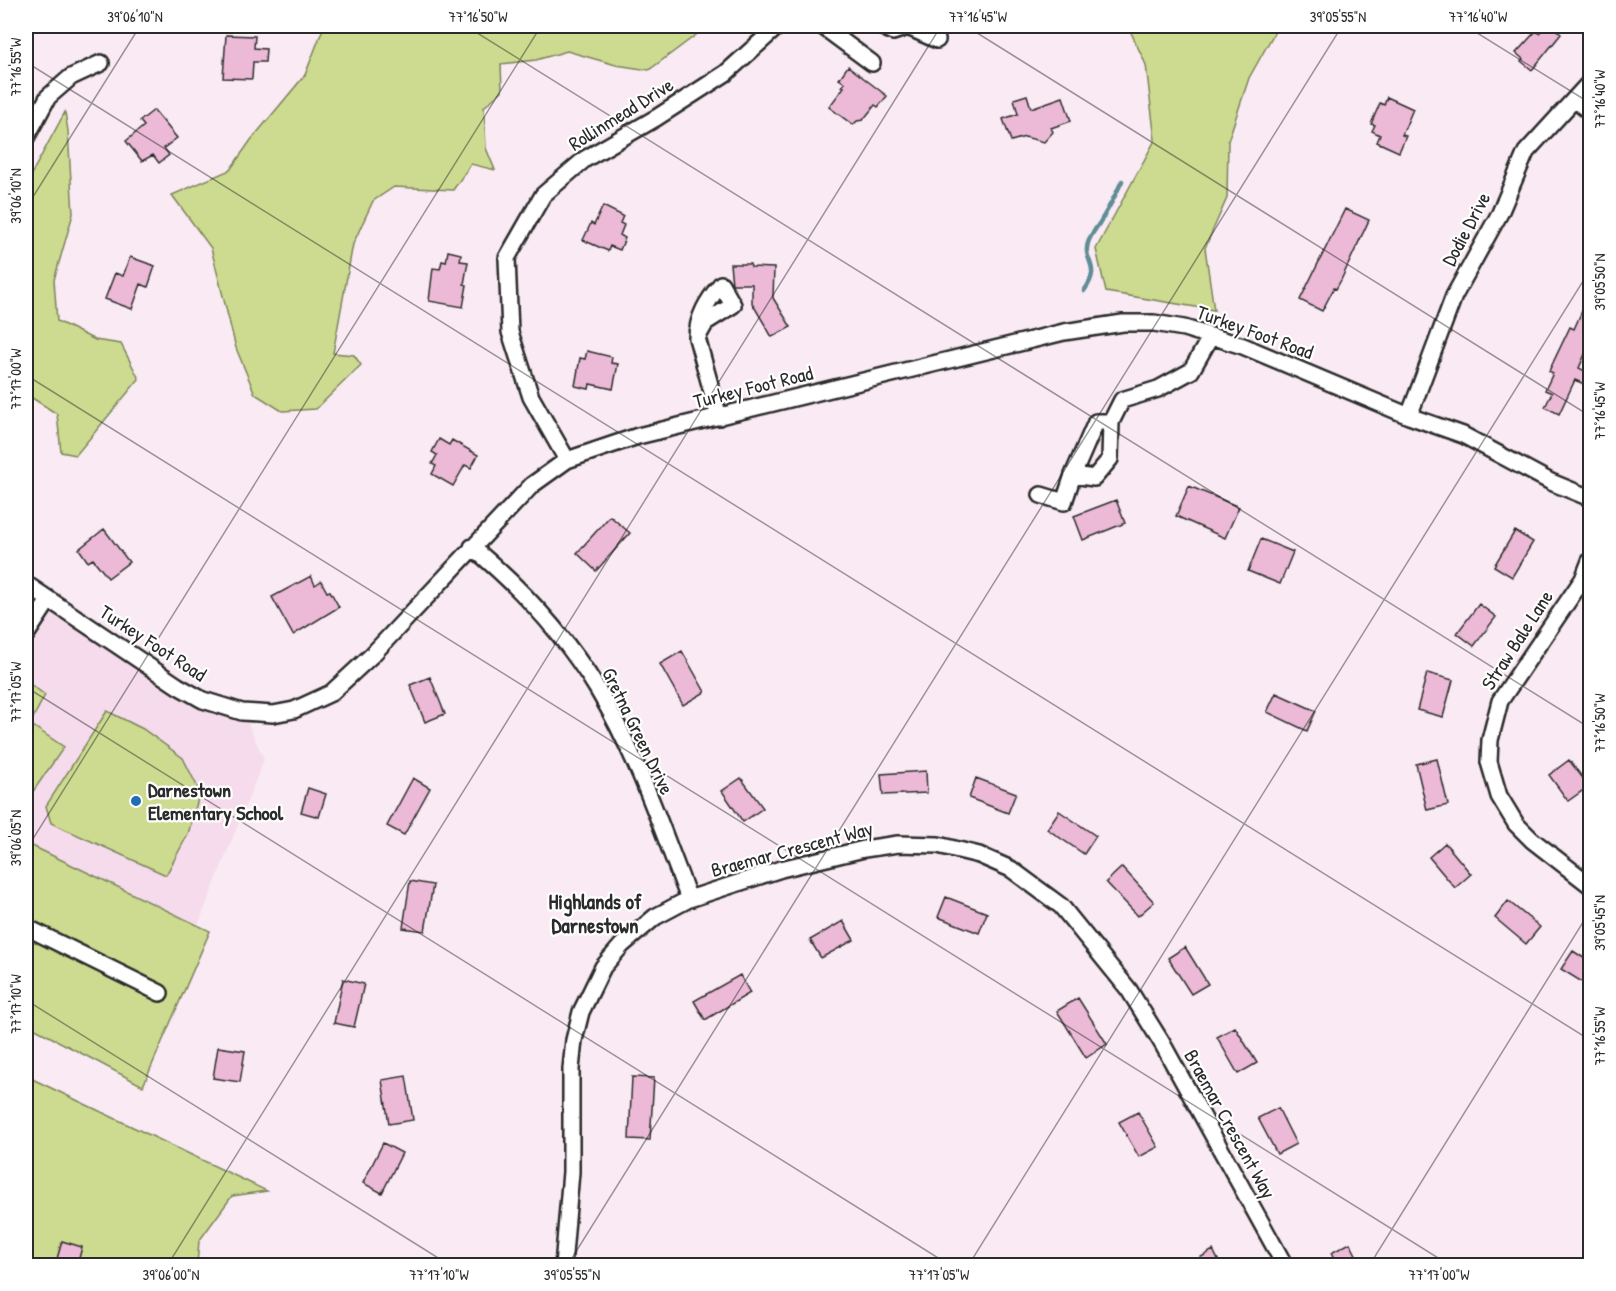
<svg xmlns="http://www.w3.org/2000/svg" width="1616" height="1291" font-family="'Patrick Hand',sans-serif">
  <rect width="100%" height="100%" fill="#f9eaf3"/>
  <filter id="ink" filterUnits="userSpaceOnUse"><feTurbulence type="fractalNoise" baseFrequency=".0167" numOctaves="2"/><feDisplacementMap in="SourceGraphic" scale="12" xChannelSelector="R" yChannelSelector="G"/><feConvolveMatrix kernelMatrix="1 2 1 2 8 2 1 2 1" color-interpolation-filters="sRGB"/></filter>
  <g filter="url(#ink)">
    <path fill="#f5dbeb" d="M 26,592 L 190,705 L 246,720 L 264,759 L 198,925 L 26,843 Z"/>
    <path fill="#ccdb8f" stroke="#7c835d" stroke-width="1.5" d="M 324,26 L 708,26 L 649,70 L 616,65 L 567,51 L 536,60 L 501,64 L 502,91 L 484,107 L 486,148 L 495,170 L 471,164 L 453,190 L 394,187 L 373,201 L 353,244 L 333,353 L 354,355 L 361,365 L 316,409 L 282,411 L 255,394 L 236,348 L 211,248 L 172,195 L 230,170 L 251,140 L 305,75 Z
      M 1128,26 L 1278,26 L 1249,78 L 1228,141 L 1227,198 L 1205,248 L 1214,310 L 1106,292 L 1096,249 L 1155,140 L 1146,65 Z
      M 65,112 L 68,131 L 73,214 L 54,280 L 57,321 L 95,340 L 121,344 L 139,379 L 76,455 L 61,452 L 57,414 L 26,394 L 26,184 Z
      M 26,681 L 45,695 L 30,724 L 64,747 L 27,800 L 26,799 Z
      M 107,711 L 143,729 L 183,758 L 200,792 L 188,834 L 166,875 L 51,823 L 46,806 Z
      M 26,843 L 210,931 L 143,1086 L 26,1024 Z
      M 26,1076 L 267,1191 L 232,1196 L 199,1241 L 197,1265 L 26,1265 Z"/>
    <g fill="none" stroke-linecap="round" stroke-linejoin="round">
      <path stroke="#5e8d96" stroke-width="4.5" d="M 1084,291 C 1103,265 1082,262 1088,243 C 1090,235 1098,226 1102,219 C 1110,206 1116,194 1122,181"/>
    </g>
    <path fill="#ecb9d7" stroke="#2b2b2b" stroke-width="1.5" d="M 1546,26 L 1552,26 L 1561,34 L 1532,70 L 1521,61 L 1523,59 L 1516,53 L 1536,31 L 1539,33 Z
      M 226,35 L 255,36 L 254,48 L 266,49 L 265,62 L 253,62 L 252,79 L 223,78 Z
      M 848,66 L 887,96 L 878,107 L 875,105 L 863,120 L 857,121 L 853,125 L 829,107 L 844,87 L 842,86 L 845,83 L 839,79 Z
      M 1027,95 L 1031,108 L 1063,97 L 1071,121 L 1051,128 L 1053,132 L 1044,142 L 1025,137 L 1011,141 L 1003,119 L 1018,114 L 1014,99 Z
      M 1387,97 L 1413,109 L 1402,135 L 1406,136 L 1399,152 L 1377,142 L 1380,135 L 1372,131 L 1375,125 L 1371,124 L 1380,103 L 1384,105 Z
      M 154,110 L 177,138 L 164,148 L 169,155 L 159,163 L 153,155 L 142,161 L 126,141 L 144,126 L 140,121 Z
      M 603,206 L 623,216 L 620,223 L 624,225 L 620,235 L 625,238 L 620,250 L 610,246 L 608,251 L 583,240 L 591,223 L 594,225 Z
      M 1345,209 L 1369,220 L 1341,280 L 1336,289 L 1334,288 L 1322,311 L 1300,300 Z
      M 448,251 L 461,254 L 460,261 L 468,262 L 464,284 L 467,285 L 463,307 L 429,301 L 433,268 L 440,269 L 442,261 L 446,262 Z
      M 130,257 L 155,266 L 148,287 L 141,284 L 132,309 L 105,299 L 115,273 L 123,276 Z
      M 730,264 L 750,264 L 751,267 L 774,268 L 773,298 L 791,327 L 772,337 L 752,303 L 752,284 L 732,284 Z
      M 1590,293 L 1590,343 L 1579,368 L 1589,373 L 1584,384 L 1575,380 L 1559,414 L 1545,407 L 1552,393 L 1545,390 L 1553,373 L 1549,371 L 1570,327 L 1574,329 Z
      M 587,351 L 612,357 L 611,363 L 618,364 L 613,389 L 590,384 L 589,389 L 575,386 L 580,358 L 585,359 Z
      M 439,439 L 449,445 L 452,440 L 478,455 L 471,468 L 465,465 L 453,486 L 432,474 L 436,466 L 432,464 L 437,455 L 432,452 Z
      M 1189,486 L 1239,507 L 1225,538 L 1176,516 Z
      M 1116,500 L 1125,523 L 1083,540 L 1074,516 Z
      M 610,516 L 630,533 L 596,571 L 577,553 Z
      M 104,529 L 129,562 L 108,578 L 93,559 L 88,562 L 79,549 Z
      M 1515,531 L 1533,542 L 1512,577 L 1494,566 Z
      M 1261,539 L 1293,552 L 1280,584 L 1248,571 Z
      M 311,576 L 315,585 L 321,581 L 327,592 L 330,591 L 339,607 L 293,635 L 272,597 Z
      M 1479,604 L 1496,617 L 1474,646 L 1457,633 Z
      M 682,651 L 705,692 L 683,705 L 660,664 Z
      M 1427,673 L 1453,680 L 1443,717 L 1417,710 Z
      M 430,677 L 445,714 L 425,722 L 410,685 Z
      M 1276,693 L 1316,711 L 1307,731 L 1267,712 Z
      M 1437,759 L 1448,805 L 1427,810 L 1416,764 Z
      M 1569,760 L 1589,786 L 1568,801 L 1549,775 Z
      M 926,771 L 927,793 L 883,795 L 881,774 Z
      M 413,778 L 430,788 L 404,835 L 387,826 Z
      M 741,778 L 763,808 L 743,822 L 722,791 Z
      M 976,778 L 1016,793 L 1008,813 L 969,798 Z
      M 308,788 L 326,794 L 319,817 L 301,812 Z
      M 1059,811 L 1096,836 L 1084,854 L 1047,829 Z
      M 1445,843 L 1471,874 L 1455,888 L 1429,857 Z
      M 1122,867 L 1154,902 L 1138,916 L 1106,882 Z
      M 410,881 L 433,885 L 425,931 L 403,928 Z
      M 946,897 L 987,913 L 979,933 L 938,917 Z
      M 1508,901 L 1540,927 L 1526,944 L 1495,918 Z
      M 843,921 L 854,940 L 821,958 L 810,940 Z
      M 1185,947 L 1208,984 L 1191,994 L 1168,958 Z
      M 1573,951 L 1590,962 L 1590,987 L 1561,969 Z
      M 740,975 L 750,993 L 705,1020 L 694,1001 Z
      M 343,979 L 364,984 L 354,1027 L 334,1023 Z
      M 1078,998 L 1107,1044 L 1086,1058 L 1057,1011 Z
      M 1235,1027 L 1257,1063 L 1238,1074 L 1217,1037 Z
      M 218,1047 L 245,1051 L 240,1082 L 213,1078 Z
      M 406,1076 L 413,1120 L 389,1124 L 382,1080 Z
      M 632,1077 L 654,1078 L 650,1140 L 629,1139 Z
      M 1278,1108 L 1296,1144 L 1277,1154 L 1258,1118 Z
      M 1138,1112 L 1158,1147 L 1139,1157 L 1119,1122 Z
      M 383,1143 L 402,1153 L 382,1193 L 363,1183 Z
      M 62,1241 L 82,1247 L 77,1266 L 55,1266 Z
      M 1350,1243 L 1362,1266 L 1337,1266 L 1331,1253 Z
      M 1213,1250 L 1221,1266 L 1186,1266 Z"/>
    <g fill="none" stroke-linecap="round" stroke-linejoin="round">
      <g stroke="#2b2b2b" stroke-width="20">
        <path id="minor" d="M 822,26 L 872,63
          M 880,26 L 893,32 L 908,27 L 937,40
          M 1575,100 L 1590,112
          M 26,138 L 48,97 L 71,77 L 101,63
          M 697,338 C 697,317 708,300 721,284 L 733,305 L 706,322 L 697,338 L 719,417
          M 1409,416 L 1454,296 L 1500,213 L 1526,152 L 1590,82
          M 567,460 L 531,397 L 510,332 L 507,258 L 543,195 L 585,159 L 656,118 L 726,73 L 778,26
          M 1073,475 L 1096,422 L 1111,422
          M 1041,495 L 1064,502 L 1073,475 L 1094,478 L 1110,459 L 1111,422 L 1122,400 L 1158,389 L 1191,371 L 1211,336
          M 472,547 C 521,588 565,635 598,690 C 637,755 662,829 689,899
          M 1590,561 L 1583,579 L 1500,701 L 1490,740 L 1489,762 L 1499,796 L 1516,824 L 1532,840 L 1590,885
          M 26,584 L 178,686 L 203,700 L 242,712 L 273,714 L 294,710 L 331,693 L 371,656 L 532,485 L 567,460 L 638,436 L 1064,332 L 1123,323 L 1154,323 L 1184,328 L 1243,346 L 1409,416 L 1463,435 L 1551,482 L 1590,498
          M 26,635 L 49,600
          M 26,927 L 160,993
          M 563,1266 L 571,1172 L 571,1069 L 574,1040 L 581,1012 L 603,967 L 622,945 L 655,917 L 689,899 L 781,869 L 864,849 L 898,844 L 938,845 L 979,855 L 1011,869 L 1061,906 L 1129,990 L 1162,1043 L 1285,1266"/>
      </g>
      <use href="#minor" stroke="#fff" stroke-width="15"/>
    </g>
  </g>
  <path fill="none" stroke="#2b2b2b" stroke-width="1.5" stroke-opacity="0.45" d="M 466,26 L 1590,728M 966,26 L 1590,416M 1466,26 L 1590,103M 26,62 L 1590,1040M 26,208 L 140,26M 26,375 L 1451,1266M 26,687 L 951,1266M 26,850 L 541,26M 26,1000 L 451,1266M 167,1266 L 941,26M 567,1266 L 1342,26M 968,1266 L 1590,270M 1369,1266 L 1590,911"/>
  <circle fill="#1f6fb2" stroke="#fff" stroke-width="2" cx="136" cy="801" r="6"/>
  <g text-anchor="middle" stroke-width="4.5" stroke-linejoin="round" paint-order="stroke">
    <g font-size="20" fill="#2b2b2b" stroke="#fff">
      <text transform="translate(621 114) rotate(-32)" y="7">Rollinmead Drive</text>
      <text transform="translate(1466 229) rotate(-62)" y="7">Dodie Drive</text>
      <text transform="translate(1255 332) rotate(20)" y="7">Turkey Foot Road</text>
      <text transform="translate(753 387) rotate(-14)" y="7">Turkey Foot Road</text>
      <text transform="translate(1517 640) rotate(-57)" y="7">Straw Bale Lane</text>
      <text transform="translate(153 643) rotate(33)" y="7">Turkey Foot Road</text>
      <text transform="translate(638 731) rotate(64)" y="7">Gretna Green Drive</text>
      <text transform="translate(792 849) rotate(-15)" y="7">Braemar Crescent Way</text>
      <text transform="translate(1230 1124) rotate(61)" y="7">Braemar Crescent Way</text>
    </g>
    <g font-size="20" font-weight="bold" fill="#2b2b2b" stroke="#fff" text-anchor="start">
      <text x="148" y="797">Darnestown<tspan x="148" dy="23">Elementary School</tspan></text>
    </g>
    <g font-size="21" font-weight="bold" fill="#2b2b2b" stroke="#fff">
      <text x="595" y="909">Highlands of<tspan x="595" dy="24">Darnestown</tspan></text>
    </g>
  </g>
  <rect width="1616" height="1291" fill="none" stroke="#fff" stroke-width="66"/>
  <rect x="33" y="33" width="1550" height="1225" fill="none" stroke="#2b2b2b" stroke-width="2"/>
  <g font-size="15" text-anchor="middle" fill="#2b2b2b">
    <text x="135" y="22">39°06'10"N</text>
    <text x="478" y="22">77°16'50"W</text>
    <text x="978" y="22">77°16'45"W</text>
    <text x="1338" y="22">39°05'55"N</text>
    <text x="1478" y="22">77°16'40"W</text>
    <text transform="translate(16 67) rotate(-90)" y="5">77°16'55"W</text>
    <text transform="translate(1600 99) rotate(-90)" y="5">77°16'40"W</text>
    <text transform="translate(16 196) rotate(-90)" y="5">39°06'10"N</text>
    <text transform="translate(1600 282) rotate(-90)" y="5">39°05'50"N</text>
    <text transform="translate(16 379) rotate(-90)" y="5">77°17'00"W</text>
    <text transform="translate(1600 411) rotate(-90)" y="5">77°16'45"W</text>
    <text transform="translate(16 692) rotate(-90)" y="5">77°17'05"W</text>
    <text transform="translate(1600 723) rotate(-90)" y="5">77°16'50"W</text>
    <text transform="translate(16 838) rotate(-90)" y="5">39°06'05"N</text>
    <text transform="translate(1600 923) rotate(-90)" y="5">39°05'45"N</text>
    <text transform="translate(16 1004) rotate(-90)" y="5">77°17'10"W</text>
    <text transform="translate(1600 1036) rotate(-90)" y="5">77°16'55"W</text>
    <text x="171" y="1280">39°06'00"N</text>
    <text x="439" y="1280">77°17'10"W</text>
    <text x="572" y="1280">39°05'55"N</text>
    <text x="939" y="1280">77°17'05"W</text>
    <text x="1439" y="1280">77°17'00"W</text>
  </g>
</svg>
